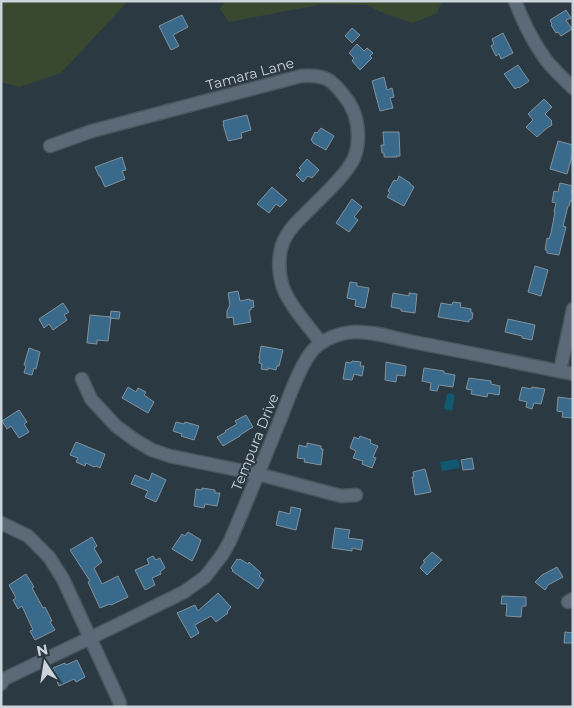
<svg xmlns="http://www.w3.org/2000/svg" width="574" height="708" font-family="Montserrat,sans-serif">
  <rect width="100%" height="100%" fill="#2b3943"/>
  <path fill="#38492f" d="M 1,1 L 128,1 L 61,73 L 19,87 L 1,82 Z
    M 225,1 L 442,1 L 437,13 L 413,23 L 383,13 L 367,5 L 323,4 L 229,22 L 220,9 Z"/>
  <path fill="#125870" d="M 449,393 L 453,394 L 453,395 L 455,396 L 452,411 L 444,409 L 447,394 L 448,394 Z
    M 458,459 L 460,468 L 442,471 L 440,462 Z"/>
  <path fill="#39698b" stroke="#81929e" d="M 566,10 L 571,18 L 566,20 L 572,29 L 561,36 L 558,32 L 556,33 L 551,25 L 552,24 L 550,20 Z
    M 182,15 L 188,27 L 173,35 L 179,46 L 171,50 L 159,26 Z
    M 352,28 L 360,35 L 352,43 L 345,36 Z
    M 503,33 L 513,53 L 501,59 L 499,54 L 496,56 L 491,46 L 494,44 L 492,39 Z
    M 357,44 L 364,51 L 367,48 L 373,53 L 370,56 L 372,58 L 360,70 L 352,61 L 354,58 L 349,53 Z
    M 518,65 L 529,81 L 519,88 L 518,87 L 515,89 L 504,74 Z
    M 384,77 L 387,90 L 392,88 L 394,97 L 390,98 L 393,108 L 380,111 L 372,81 Z
    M 544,99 L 552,107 L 545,114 L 552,121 L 551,122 L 552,125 L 547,128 L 537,137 L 526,127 L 533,120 L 528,114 Z
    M 247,115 L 251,130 L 241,133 L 242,138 L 228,141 L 223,124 L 224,124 L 223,121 Z
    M 321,128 L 334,136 L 326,150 L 313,143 L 313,142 L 311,140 L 315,132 L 317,133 Z
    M 383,132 L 399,132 L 400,156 L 396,156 L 397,157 L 384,157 L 384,153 L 382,153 L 381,145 L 384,145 Z
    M 558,141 L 573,145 L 573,153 L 567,174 L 550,169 Z
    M 122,157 L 126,170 L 122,171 L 125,179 L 105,187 L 100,176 L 99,176 L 95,167 Z
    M 307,159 L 319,170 L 312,178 L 308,176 L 303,182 L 296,175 L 301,170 L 299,168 Z
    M 399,176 L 410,183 L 410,184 L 414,187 L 404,206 L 387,197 L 390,192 L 388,191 L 394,180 L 397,181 Z
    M 560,183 L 573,186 L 571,193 L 573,194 L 573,196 L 572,201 L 570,201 L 569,206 L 568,206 L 563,226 L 566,227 L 559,255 L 547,253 L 547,250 L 545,250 L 547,238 L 549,239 L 551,233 L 555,212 L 554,212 L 556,203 L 552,202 L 554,191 L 558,192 Z
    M 272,187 L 287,200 L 280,207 L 276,204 L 269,213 L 257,204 Z
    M 352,199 L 362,207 L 354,217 L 358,220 L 349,232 L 336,223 Z
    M 535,266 L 548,270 L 541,296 L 528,292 Z
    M 350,282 L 357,283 L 357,286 L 369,288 L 365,308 L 355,306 L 356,300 L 347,298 Z
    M 238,291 L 240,301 L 250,299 L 250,301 L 253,300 L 254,307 L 251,308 L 251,310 L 249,310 L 251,322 L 234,325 L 233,317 L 227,318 L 227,311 L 230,305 L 228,293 Z
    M 393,293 L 409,296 L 409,293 L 417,294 L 415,313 L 401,311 L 401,309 L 391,307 Z
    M 453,302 L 461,303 L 460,307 L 471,309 L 471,313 L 473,313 L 472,319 L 469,320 L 469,322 L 438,317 L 441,303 L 452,305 Z
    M 63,303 L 69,312 L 64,315 L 67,320 L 53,330 L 49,324 L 44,328 L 39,319 Z
    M 111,311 L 120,312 L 119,319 L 110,318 Z
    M 90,315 L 111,317 L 108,341 L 97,340 L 97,344 L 87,343 Z
    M 508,319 L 535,325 L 532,340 L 522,338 L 522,336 L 505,332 Z
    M 261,346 L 283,350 L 279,366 L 277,366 L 276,370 L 268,368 L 268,370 L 261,369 L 262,364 L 259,363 L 260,358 L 259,358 Z
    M 29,348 L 40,352 L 36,369 L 34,368 L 32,375 L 24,373 L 26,366 L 24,365 Z
    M 352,361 L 361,362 L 360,366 L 364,366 L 362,376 L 354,374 L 352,380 L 343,379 L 346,362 L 351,363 Z
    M 386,362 L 406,366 L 405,376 L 397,375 L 396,382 L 385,380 Z
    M 424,368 L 444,371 L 444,373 L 455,375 L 453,387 L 439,385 L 437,391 L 430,390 L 431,383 L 422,381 Z
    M 469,378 L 491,381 L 491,384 L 500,386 L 499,395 L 488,393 L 487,397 L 471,394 L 472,390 L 466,389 Z
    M 128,387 L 136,392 L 138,388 L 146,392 L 144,395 L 154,402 L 148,413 L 122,398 Z
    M 522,387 L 531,389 L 532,387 L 545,389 L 541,404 L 534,403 L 532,409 L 526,407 L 527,402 L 519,400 Z
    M 558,397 L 573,399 L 573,418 L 562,417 L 563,412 L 557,411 Z
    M 19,410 L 27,422 L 24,424 L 29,432 L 19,438 L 11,426 L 7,429 L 2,421 Z
    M 246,415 L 253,427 L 240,435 L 240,436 L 223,446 L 217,437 L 226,432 L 225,431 L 237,424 L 235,421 Z
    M 176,422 L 184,424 L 185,422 L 199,426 L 194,440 L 181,436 L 182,434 L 173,431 Z
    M 360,436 L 371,440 L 370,443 L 378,446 L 373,457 L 376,458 L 372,468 L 362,464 L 363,461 L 353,458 L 356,451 L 350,448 L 354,437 L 359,439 Z
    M 76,442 L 105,454 L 100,468 L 96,466 L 94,467 L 86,463 L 85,466 L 76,462 L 78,458 L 70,455 Z
    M 307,443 L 321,446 L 321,449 L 323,449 L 321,465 L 304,462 L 305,459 L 297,458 L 299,445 L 307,447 Z
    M 472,458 L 474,469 L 463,470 L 461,460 Z
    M 425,469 L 431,492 L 415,495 L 412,477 L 414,477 L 413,472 Z
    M 152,473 L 166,480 L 156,502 L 145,497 L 148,491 L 131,484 L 135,475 L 149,481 Z
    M 202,488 L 215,490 L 215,493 L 220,493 L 217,506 L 205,504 L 204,508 L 194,506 L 196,489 L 202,490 Z
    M 291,507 L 301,509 L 296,530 L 276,525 L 279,511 L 290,514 Z
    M 335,528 L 350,530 L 348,538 L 363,540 L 361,550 L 352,548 L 352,551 L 332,548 Z
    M 188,532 L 201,540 L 197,551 L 192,561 L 172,549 L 182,534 L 185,536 Z
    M 92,537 L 97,546 L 94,548 L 102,562 L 94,568 L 102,584 L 118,576 L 128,597 L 111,605 L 110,604 L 100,608 L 88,582 L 90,581 L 70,550 Z
    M 432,552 L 442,560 L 427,575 L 420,568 L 425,562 L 423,561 Z
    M 153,556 L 156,560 L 160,558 L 165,568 L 160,572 L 161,574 L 152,578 L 155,585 L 145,590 L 135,570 L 149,564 L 147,559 Z
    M 237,559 L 239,560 L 240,559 L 248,564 L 249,562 L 261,573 L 259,576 L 264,580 L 258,589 L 232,571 L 233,570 L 231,568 Z
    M 557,567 L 563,577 L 548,585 L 545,590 L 535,582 L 542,575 Z
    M 26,574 L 34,587 L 32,588 L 43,608 L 45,607 L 52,621 L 50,622 L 55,630 L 35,640 L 30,631 L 33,630 L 22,606 L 18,609 L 13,600 L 16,598 L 9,585 Z
    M 218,593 L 231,607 L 227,612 L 228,613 L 216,622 L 211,616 L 195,625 L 199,633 L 191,638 L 177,613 L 195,605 L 198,611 Z
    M 502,596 L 526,597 L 526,606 L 522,606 L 521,617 L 506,616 L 507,604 L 501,604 Z
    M 565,632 L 573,633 L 573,643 L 564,643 Z
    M 77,660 L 85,677 L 76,682 L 74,679 L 59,686 L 53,672 L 55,671 L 53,668 L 65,663 L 66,665 Z"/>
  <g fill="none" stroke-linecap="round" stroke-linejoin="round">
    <g stroke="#4a565e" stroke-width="15">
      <path id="minor" d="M 515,1 C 523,22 533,42 546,60 C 554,70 564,79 573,88
        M 50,146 L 92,131 L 301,76 C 324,74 332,79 345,97 C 354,108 358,121 358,136 C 358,143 357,151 354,158 C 346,176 318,200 304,215 C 294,224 284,235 281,249 C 278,261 279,278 284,290 C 292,309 309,326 321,343
        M 560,371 L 573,309
        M 82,379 L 91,399 L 116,426 L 135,440 L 152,450 L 170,456 L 258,474 L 341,496 L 356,495
        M 1,523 L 28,536 L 49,557 L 63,579 L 120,703
        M 568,602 L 573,599
        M 1,684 L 4,679 L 27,668 L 113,627 L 184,592 L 205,577 L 222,555 L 230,541 C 248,499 265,457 282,415 C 289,397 301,363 313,350 C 323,339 339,333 354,332 C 374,331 393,338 413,342 C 466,352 519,363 573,374"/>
    </g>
    <use href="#minor" stroke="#5b6a76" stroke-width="12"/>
  </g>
  <g text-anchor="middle" stroke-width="4" stroke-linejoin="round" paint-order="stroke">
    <g font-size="14" fill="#ccd4db" stroke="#2b3943">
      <text transform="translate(250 74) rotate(-15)" y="5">Tamara Lane</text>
      <text transform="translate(255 442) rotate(-68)" y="5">Tempura Drive</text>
    </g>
  </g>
  <rect width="574" height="708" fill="none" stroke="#ccd4db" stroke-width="5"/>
  <g transform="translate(45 663) rotate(348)" stroke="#2b3943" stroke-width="4" paint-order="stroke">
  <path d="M0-4L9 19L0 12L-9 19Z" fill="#ccd4db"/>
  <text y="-8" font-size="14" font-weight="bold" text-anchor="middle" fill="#ccd4db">N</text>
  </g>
</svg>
